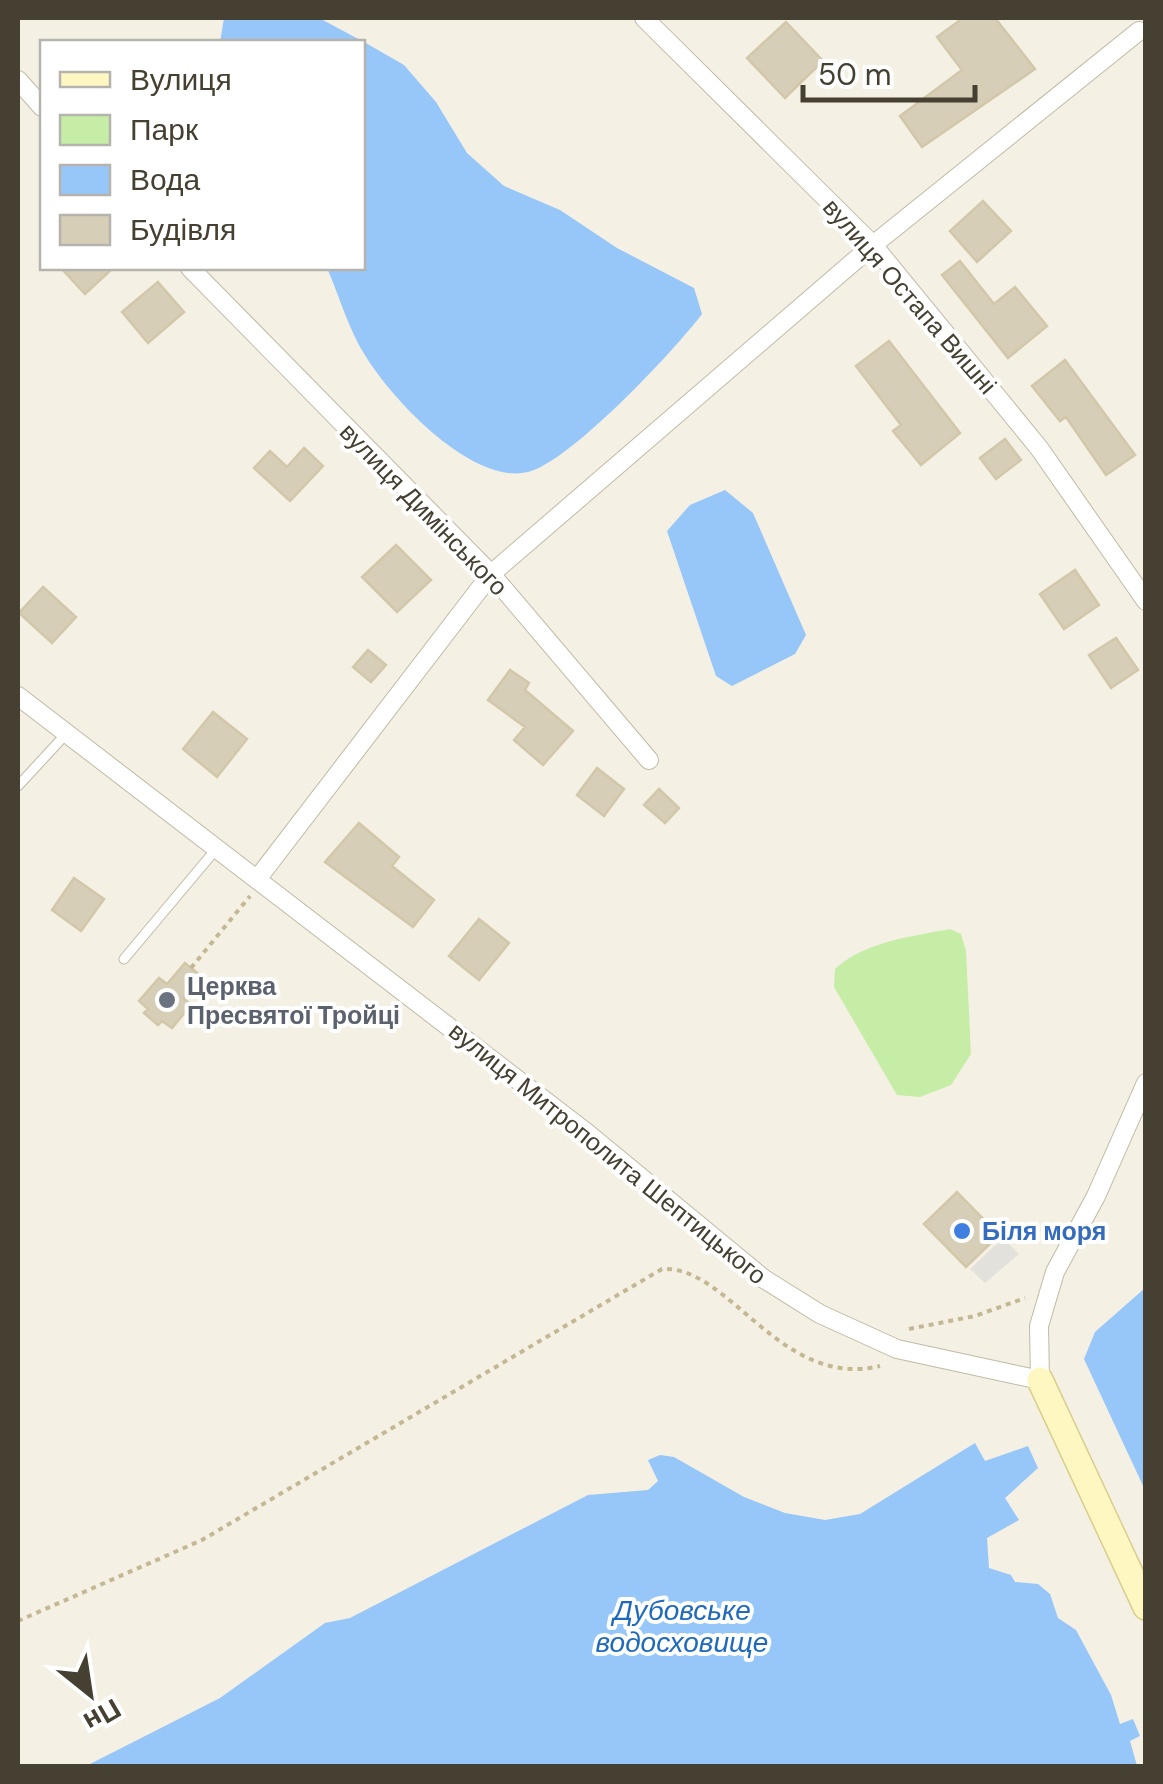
<svg xmlns="http://www.w3.org/2000/svg" width="1163" height="1784" font-family="'DM Sans',sans-serif">
  <rect width="100%" height="100%" fill="#f4f0e3"/>
  <path fill="#c5eda6" d="M 950,929 L 961,934 L 966,951 L 971,1054 L 951,1085 L 920,1097 L 897,1095 L 834,987 L 835,969 C 866,941 910,937 950,929 Z"/>
  <path fill="#e3e1dc" d="M 1003,1238 L 1019,1254 L 985,1283 L 970,1269 Z"/>
  <path fill="#97c6f9" d="M 224,18 L 319,18 L 364,42 L 404,65 L 436,102 L 467,153 L 504,186 L 560,210 L 617,248 L 694,288 L 702,314 C 674,351 570,462 528,472 C 470,486 384,392 359,345 C 346,321 338,293 327,268 L 362,268 L 362,42 L 220,42 Z
    M 725,490 L 753,513 L 806,635 L 795,654 L 732,686 L 716,676 L 667,531 L 690,505 Z
    M 1145,1288 L 1145,1490 L 1084,1359 L 1095,1332 Z
    M 975,1443 L 985,1461 L 1028,1446 L 1038,1468 L 1005,1498 L 1019,1520 L 987,1538 L 989,1568 L 1011,1575 L 1015,1582 L 1038,1584 L 1050,1594 L 1058,1618 L 1076,1630 L 1111,1695 L 1120,1724 L 1133,1719 L 1140,1736 L 1130,1741 L 1137,1766 L 86,1766 L 220,1698 L 325,1623 L 350,1618 L 588,1495 L 648,1490 L 658,1481 L 648,1460 L 660,1455 L 674,1457 L 744,1497 L 785,1513 L 825,1520 L 860,1514 Z"/>
  <path fill="#d6ceb7" stroke="#d2c7a9" stroke-width="2.5" d="M 963,18 L 995,18 L 1035,69 L 922,147 L 900,116 L 962,70 L 937,37 Z
    M 786,22 L 823,61 L 785,98 L 747,58 Z
    M 983,201 L 1011,231 L 977,262 L 950,231 Z
    M 960,261 L 994,304 L 1015,287 L 1047,326 L 1008,358 L 942,275 Z
    M 61,268 L 113,268 L 85,294 Z
    M 158,282 L 184,312 L 148,343 L 122,312 Z
    M 889,341 L 960,433 L 921,465 L 893,431 L 901,425 L 856,366 Z
    M 1065,360 L 1135,455 L 1106,475 L 1066,417 L 1060,421 L 1032,386 Z
    M 1005,439 L 1021,460 L 996,479 L 980,458 Z
    M 304,448 L 323,466 L 290,501 L 254,468 L 270,451 L 287,467 Z
    M 396,545 L 431,580 L 397,612 L 362,577 Z
    M 1075,570 L 1099,605 L 1064,629 L 1040,594 Z
    M 43,587 L 76,617 L 52,643 L 19,613 Z
    M 1116,638 L 1138,670 L 1111,688 L 1089,655 Z
    M 368,650 L 386,665 L 371,682 L 353,667 Z
    M 510,670 L 529,683 L 525,690 L 573,731 L 543,765 L 514,740 L 525,727 L 488,700 Z
    M 213,712 L 247,739 L 217,777 L 183,749 Z
    M 597,768 L 624,789 L 604,816 L 577,795 Z
    M 659,789 L 679,808 L 665,823 L 644,805 Z
    M 359,823 L 399,857 L 392,866 L 434,900 L 413,927 L 325,862 Z
    M 74,878 L 104,899 L 81,931 L 52,910 Z
    M 479,919 L 509,943 L 479,980 L 449,956 Z
    M 185,963 L 201,976 L 183,998 L 191,1005 L 172,1028 L 162,1021 L 158,1025 L 144,1013 L 148,1009 L 139,1001 L 159,978 L 167,984 Z
    M 957,1192 L 999,1235 L 966,1267 L 924,1224 Z"/>
  <g fill="none" stroke-linecap="round" stroke-linejoin="round">
    <g stroke="#c0baa4" stroke-width="11">
      <path id="lane" d="M 18,786 L 66,734
        M 124,959 L 217,848"/>
    </g>
    <g stroke="#c0baa4" stroke-width="20">
      <path id="street" d="M 644,18 L 873,245 L 1039,448 L 1146,601
        M 18,80 L 42,107
        M 190,268 L 491,574 L 649,760
        M 18,696 L 587,1133 L 764,1279 L 820,1314 L 897,1349 L 1040,1380 L 1039,1326 L 1055,1272 L 1096,1196 L 1146,1083
        M 258,878 L 491,574 L 873,245 L 1139,31"/>
    </g>
    <g stroke="#d9ce8c" stroke-width="28">
      <path id="secondary" d="M 1040,1380 L 1146,1607"/>
    </g>
    <path stroke="#c4b894" stroke-width="4" stroke-dasharray="5 5" stroke-linecap="butt" d="M 191,968 L 250,896
      M 909,1329 L 975,1316 L 1025,1298
      M 18,1621 L 202,1540 L 662,1269 C 730,1265 780,1390 880,1366"/>
    <use href="#lane" stroke="#fff" stroke-width="9"/>
    <use href="#street" stroke="#fff" stroke-width="18"/>
    <use href="#secondary" stroke="#fff7c1" stroke-width="25"/>
  </g>
  <circle fill="#6b7280" stroke="#fff" stroke-width="4" cx="167" cy="1000" r="10"/>
  <circle fill="#3f7fe0" stroke="#fff" stroke-width="4" cx="962" cy="1231" r="10"/>
  <g text-anchor="middle" stroke-width="8" stroke-linejoin="round" paint-order="stroke">
    <g font-size="25" fill="#464032" stroke="#fff">
      <text transform="translate(910 296) rotate(49)" y="9">вулиця Остапа Вишні</text>
      <text transform="translate(424 509) rotate(46)" y="9">вулиця Димінського</text>
      <text transform="translate(608 1153) rotate(39)" y="9">вулиця Митрополита Шептицького</text>
    </g>
    <g font-size="25" font-weight="bold" fill="#5b616d" stroke="#fff" text-anchor="start">
      <text x="187" y="995">Церква<tspan x="187" dy="29">Пресвятої Тройці</tspan></text>
    </g>
    <g font-size="25" font-weight="bold" fill="#366cbe" stroke="#fff" text-anchor="start">
      <text x="982" y="1240">Біля моря</text>
    </g>
    <g font-size="28" font-style="italic" fill="#206abe" stroke="#fff">
      <text x="682" y="1620">Дубовське<tspan x="682" dy="32">водосховище</tspan></text>
    </g>
  </g>
  <rect width="1163" height="1784" fill="none" stroke="#464032" stroke-width="40"/>
  <rect x="40" y="40" width="325" height="230" fill="#ffffff" stroke="#b5b3ad" stroke-width="2.5"/>
  <rect x="60" y="72" width="50" height="15" fill="#fff7c1" stroke="#b5b3ad" stroke-width="2.5"/>
  <text x="130" y="90" font-size="30" fill="#464032">Вулиця</text>
  <rect x="60" y="115" width="50" height="30" fill="#c5eda6" stroke="#b5b3ad" stroke-width="2.5"/>
  <text x="130" y="140" font-size="30" fill="#464032">Парк</text>
  <rect x="60" y="165" width="50" height="30" fill="#97c6f9" stroke="#b5b3ad" stroke-width="2.5"/>
  <text x="130" y="190" font-size="30" fill="#464032">Вода</text>
  <rect x="60" y="215" width="50" height="30" fill="#d6ceb7" stroke="#b5b3ad" stroke-width="2.5"/>
  <text x="130" y="240" font-size="30" fill="#464032">Будівля</text>
  <g transform="translate(90 1694) rotate(150)" stroke="#ffffff" stroke-width="8" paint-order="stroke">
  <path d="M0-8L18 38L0 25L-18 38Z" fill="#464032"/>
  <text y="-15" font-size="28" font-weight="bold" text-anchor="middle" fill="#464032">Пн</text>
  </g>
  <path d="M803 85v15h172v-15" fill="none" stroke="#464032" stroke-width="5"/>
  <text x="818" y="85" font-size="30" fill="#464032" stroke="#ffffff" stroke-width="8" paint-order="stroke">50 m</text>
</svg>
